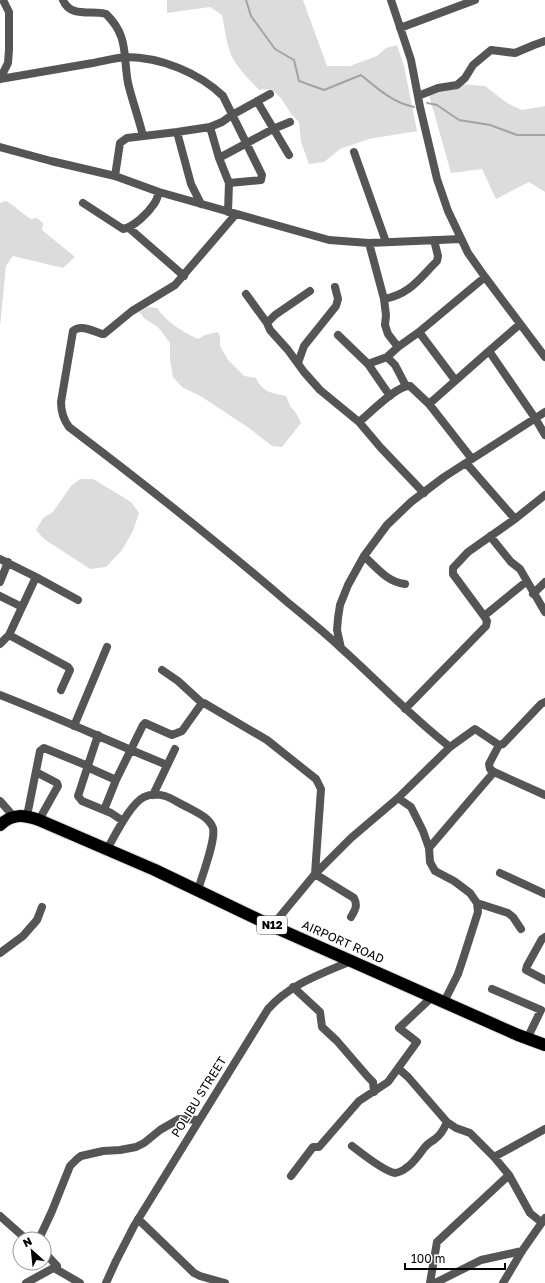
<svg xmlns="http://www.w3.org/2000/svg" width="545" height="1283" font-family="'Golos Text',sans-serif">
  <rect width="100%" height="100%" fill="#fff"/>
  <path fill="#dcdcdc" d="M 167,0 L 303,0 L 327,66 L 350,66 L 377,56 L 386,48 L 397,45 L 404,66 L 417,131 L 369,139 L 340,149 L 324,162 L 309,164 L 301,142 L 299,122 L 291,114 L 281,98 L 271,89 L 259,90 C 250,80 237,68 231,55 C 226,42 225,28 222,15 L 210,7 L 167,13 Z
    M 460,84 L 485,86 L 507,103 L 522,110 L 545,106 L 545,192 L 529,182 L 496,199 L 482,169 L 451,173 L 429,95 Z
    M 6,201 C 15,206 21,213 31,219 L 37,218 L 43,223 L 42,230 L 75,257 L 63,268 L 13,256 L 6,266 L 0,327 L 0,203 Z
    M 148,307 L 157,308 C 166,322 183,332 198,339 L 205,335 L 218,332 L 220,337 L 220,346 L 228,360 L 244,376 L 256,378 C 262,392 272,393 286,396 L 290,406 L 296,413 L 301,423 L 282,447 L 272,446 L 249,428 L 202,397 L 182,387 L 173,377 L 170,359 L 170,343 L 158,327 L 145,319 L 139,312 Z
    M 80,479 L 93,479 L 131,502 L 139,513 L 133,531 L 122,550 L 106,567 L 90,569 L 44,539 L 36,530 L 43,518 L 53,512 L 71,486 Z"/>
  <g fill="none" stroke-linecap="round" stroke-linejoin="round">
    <path stroke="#a3a3a3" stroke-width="2" d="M 246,0 L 251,16 L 275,49 L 294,60 L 299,81 L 324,90 L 361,75 C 377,88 393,103 414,107
      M 427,103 L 437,105 L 459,120 L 490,125 L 517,135 L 545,135"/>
    <g stroke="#dbdbdb" stroke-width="14">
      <path id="highway" d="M 0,825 C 13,813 24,815 39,820 L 155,870 L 272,926 L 518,1035 L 545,1045"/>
    </g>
    <path stroke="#555" stroke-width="8" d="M 63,0 C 70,18 92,10 106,14 C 129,36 123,56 128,83 C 132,100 139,119 143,136
      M 391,0 L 411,60 L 420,107 L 437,179 L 448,211 L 468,253 L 485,277 L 545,357
      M 400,28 L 475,0
      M 0,79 C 29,74 58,69 87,64 C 100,62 114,58 126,57 C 161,57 199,73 223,96 L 262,175 L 261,180 L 229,183
      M 0,79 L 8,63 L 9,50 L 9,12 L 4,2
      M 418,96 L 438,88 L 457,85 L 465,78 L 473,65 L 491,50 L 515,53 L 534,45 L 545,41
      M 257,101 L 289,155
      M 210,127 L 219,158 L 229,183 L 228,212
      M 177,132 L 191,184 L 201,204
      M 0,147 L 51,161 L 115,176 L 159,192 L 329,240 L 369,243 L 461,239
      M 354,152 L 386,242
      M 219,158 L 273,129 L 290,122
      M 115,176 L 120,143 L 127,138 L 177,132 L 210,127 L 222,122 L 232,115 L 270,94
      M 83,203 L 123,229 C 134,227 148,213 154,204 C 157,200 158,195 159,192
      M 236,214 L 175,285 L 132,311 L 104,334 L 102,334 C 93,331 81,324 73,331 L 61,402 C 61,412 63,419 69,427 C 143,483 215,540 286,601 C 304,616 323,631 341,648 C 378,681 411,717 450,747
      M 129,228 L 184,276
      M 369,243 L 384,299 L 386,315 L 385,325 L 388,334 L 398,347 L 387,357 L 395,365 L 406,386
      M 310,291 L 275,315 L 267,323 L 270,330 L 288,350 L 304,372 L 320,390 L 359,422 L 381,448 L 424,493
      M 246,294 L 267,323
      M 384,299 C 410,294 419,279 437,261 L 438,256 L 434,240
      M 520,324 L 489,351 L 535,418 L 545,435
      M 419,332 L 455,380
      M 338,335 L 368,364 L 390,396
      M 398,347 L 419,332 L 485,277
      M 298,363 L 304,346 L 336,306 L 338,299 L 335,287
      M 368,364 L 387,357
      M 429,404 L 489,351
      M 359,422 C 369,414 398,384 410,386 L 429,404 L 472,459
      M 466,463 L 515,519
      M 490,536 L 511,562 L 520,569 L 545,612
      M 364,556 C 376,567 387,582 405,584
      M 0,559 L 36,577 L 9,635 L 0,644
      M 36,577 L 78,600
      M 0,582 L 8,562
      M 533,594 L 545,582
      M 0,596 L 22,607
      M 484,616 L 527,581
      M 9,635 L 68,667 L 70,670 L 61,690
      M 341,648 L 337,630 L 338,618 L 340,605 L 348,585 L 364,556 L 387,525 L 411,502 L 444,477 L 545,412
      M 162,670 L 178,681 L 202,703 L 204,703 L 267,740 L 316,779 L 321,789 L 315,874 L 354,898 C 358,906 355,910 351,917
      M 0,695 C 56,717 111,742 167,765
      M 405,709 L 486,626 L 487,621 L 484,616 L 453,574 L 453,568 L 468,552 L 515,519 L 545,495
      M 74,726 L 107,647
      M 98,735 L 78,796 L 82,801 L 111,813 L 123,821
      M 499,745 L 489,764 L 490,769 L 494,772 L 545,795
      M 87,767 L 116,780 L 104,810
      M 36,772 L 57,783 L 58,786 L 39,820
      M 116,780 L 143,725 L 145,723 L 172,735 L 182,731 L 202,703
      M 153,795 L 175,749
      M 398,798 L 411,807 L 423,831 L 429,848 L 430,862 L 435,871 L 454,881 L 470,893 L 477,903 L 478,912 L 463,959 L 458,974 L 444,1002
      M 0,801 L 14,817
      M 27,816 L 40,751 L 44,748 L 88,766
      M 429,848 L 494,772
      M 107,849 C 115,836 130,804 144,797 C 150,794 158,794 165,796 C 172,798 180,804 187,807 C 196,812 209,817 213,828 C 216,840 202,876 198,890
      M 500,873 L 545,894
      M 477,903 L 508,913 L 513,917 L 521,929
      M 272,926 L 315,874 L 351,838 L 398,798 L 450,747 L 475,729 L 499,745 L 503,744 L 541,704 L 545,702
      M 545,937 L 542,939 L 527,966 L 526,970 L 545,980
      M 0,953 L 23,936 L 37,920 L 42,907
      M 293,987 L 320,1012 L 322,1027 L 337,1041 L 368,1077 L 373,1082 L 374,1092
      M 492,989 L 541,1010 L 527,1039
      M 399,1069 L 408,1077 L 447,1122 L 456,1128 L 470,1133 L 494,1157 L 509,1175 L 530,1213 L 541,1222
      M 352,1146 C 361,1153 385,1172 395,1173 C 398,1173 404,1170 406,1168 C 414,1163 419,1154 425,1147 C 428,1143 431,1142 435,1139 C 441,1135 444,1129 447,1122
      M 494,1157 L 545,1129
      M 291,1176 L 313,1147 L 319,1147 L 359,1101 L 388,1082 L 417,1042 L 399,1028 L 432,997
      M 0,1216 L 26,1239
      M 138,1219 L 194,1273 L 200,1276 L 225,1283
      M 39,1239 L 52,1211 L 70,1166 L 77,1159 L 81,1156 L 103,1151 L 120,1150 L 136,1147 L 144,1143 L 160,1130 L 179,1119 L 199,1120
      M 44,1252 L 57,1266 L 54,1268 L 80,1283
      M 26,1283 L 57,1266
      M 106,1283 L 116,1261 L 134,1226 L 268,1009 C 290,984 321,974 351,961
      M 430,1283 L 437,1242 L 509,1175
      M 435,1283 L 481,1260 L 522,1251
      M 503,1283 L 522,1251 L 545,1218"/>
    <use href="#highway" stroke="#000" stroke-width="12"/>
  </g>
  <g text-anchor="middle" stroke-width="3" stroke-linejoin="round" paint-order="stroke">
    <rect fill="#fff" stroke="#4c4c4c" stroke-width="1" x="257" y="916" width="30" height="18" rx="3"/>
    <g font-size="11" font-weight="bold" fill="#000">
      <text x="272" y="929">N12</text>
    </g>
    <g font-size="12" fill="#000" stroke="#fff">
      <text transform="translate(343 942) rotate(24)" y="4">AIRPORT ROAD</text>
      <text transform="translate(199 1097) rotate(-58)" y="4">POLIBU STREET</text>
    </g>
  </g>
  <g transform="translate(32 1251) rotate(333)"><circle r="19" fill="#ffffff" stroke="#999999"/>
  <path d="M0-3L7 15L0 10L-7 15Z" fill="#000000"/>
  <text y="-6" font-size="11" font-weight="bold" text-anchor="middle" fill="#000000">N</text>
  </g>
  <path d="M405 1263v6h100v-6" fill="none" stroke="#000000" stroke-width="2"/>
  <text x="411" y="1263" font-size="12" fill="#000000" stroke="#ffffff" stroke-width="3" paint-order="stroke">100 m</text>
</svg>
